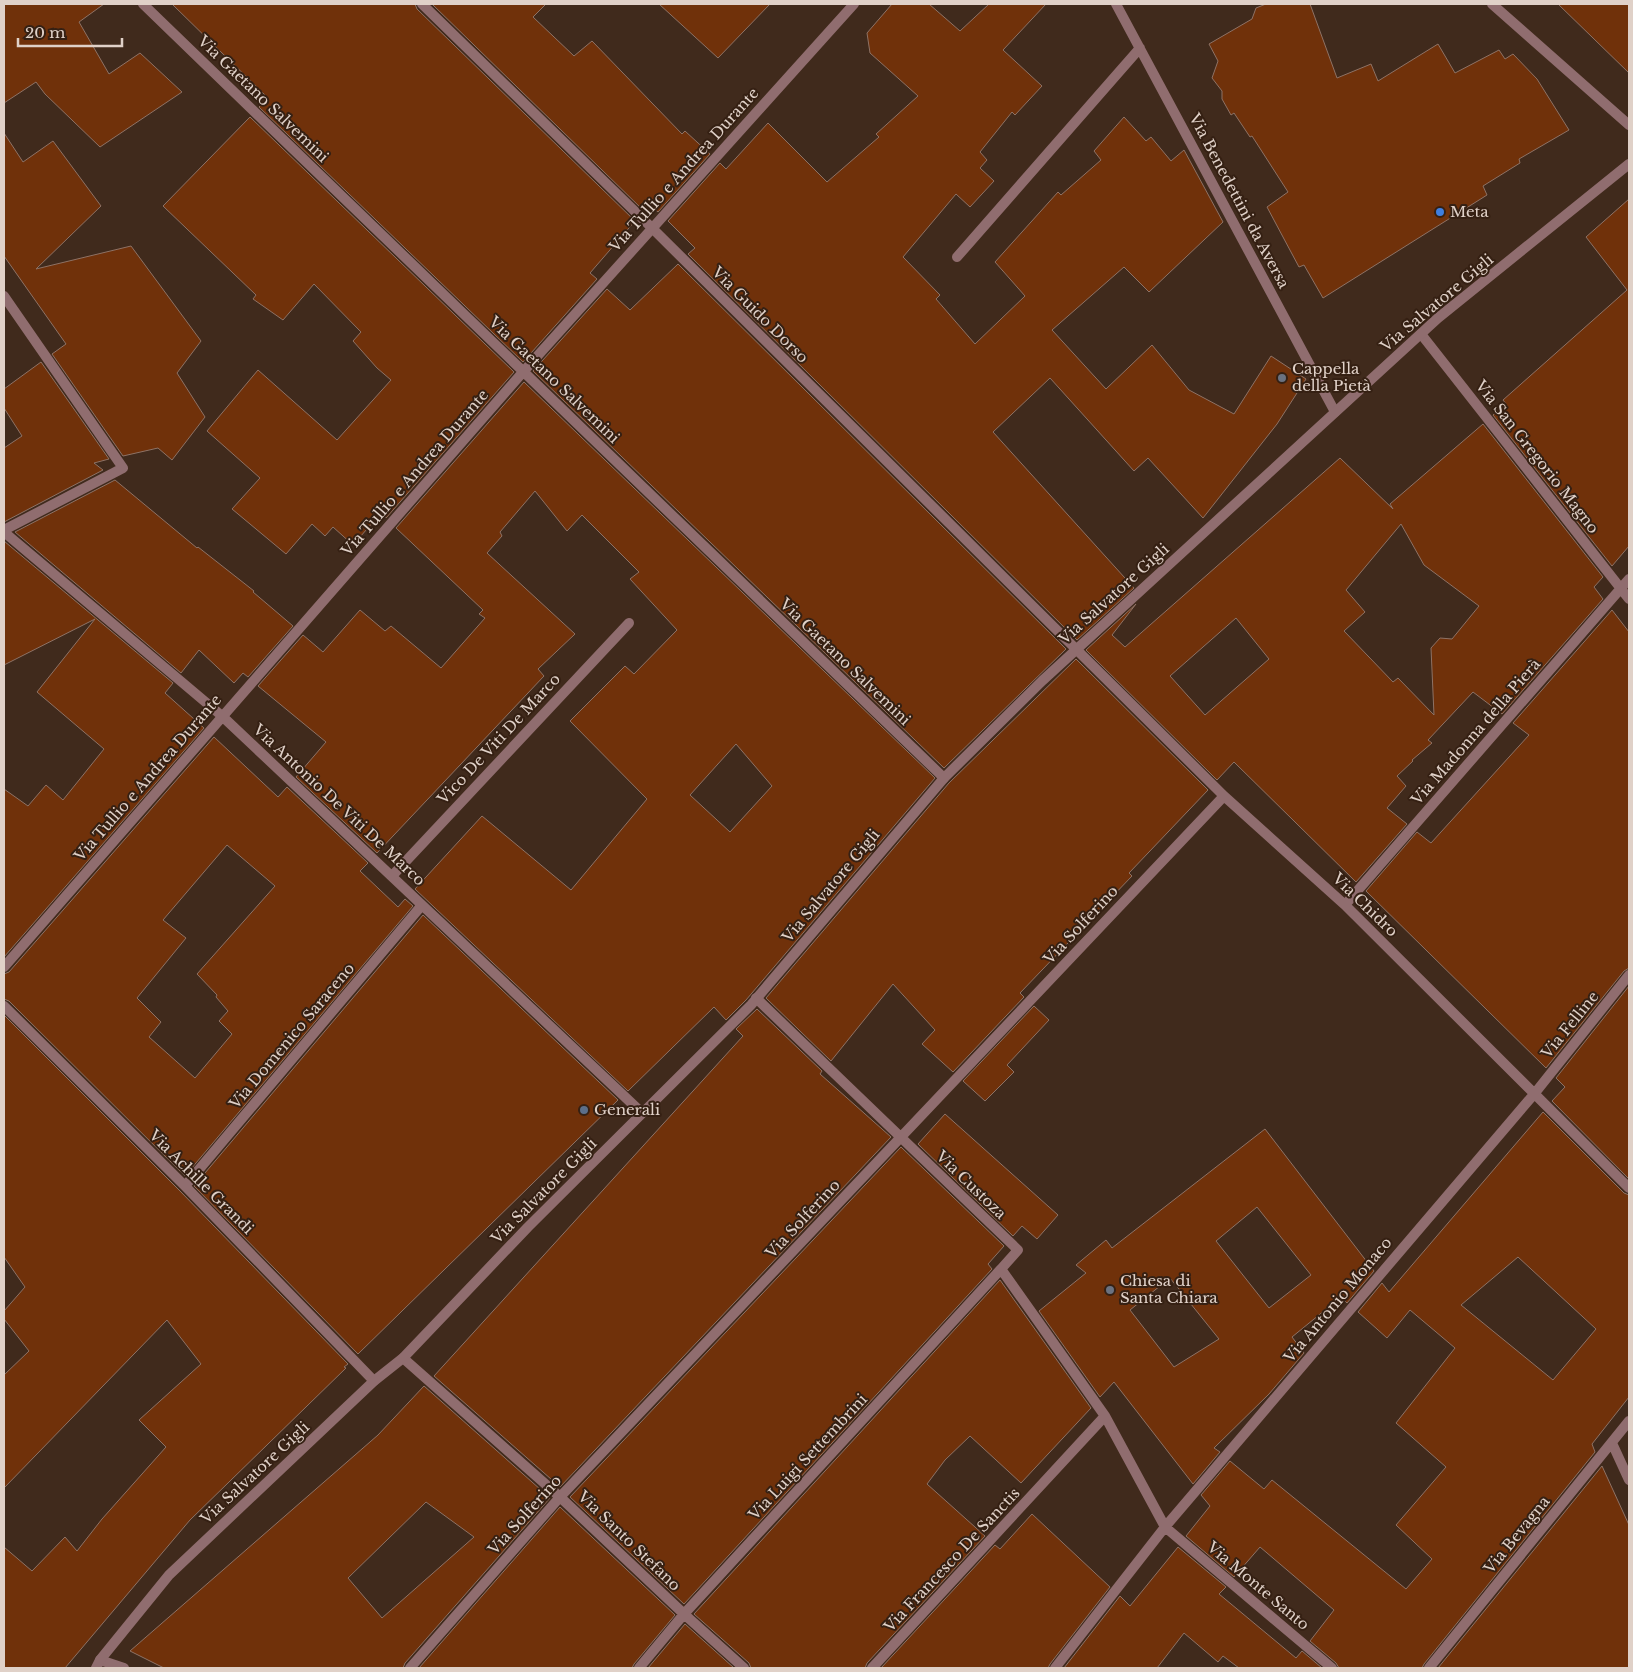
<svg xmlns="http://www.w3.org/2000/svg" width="1633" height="1672" font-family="'Libre Baskerville',serif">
  <rect width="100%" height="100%" fill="#402a1c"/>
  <path fill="#70310a" stroke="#8e7265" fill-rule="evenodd" d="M 4,4 L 104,4 L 79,22 L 109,74 L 140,53 L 182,92 L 100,147 L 45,94 L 36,82 L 4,103 Z
    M 172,4 L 415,4 L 417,9 L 635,221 L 590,273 L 597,279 L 523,362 L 259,107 L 268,98 Z
    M 432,4 L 546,4 L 533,17 L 574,56 L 592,41 L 682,134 L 685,131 L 710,154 L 658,212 L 650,205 L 644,211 Z
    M 659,4 L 770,4 L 718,58 Z
    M 892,4 L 929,4 L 960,31 L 989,4 L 1046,4 L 1003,50 L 1042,86 L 1015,115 L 1012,112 L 980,152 L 987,160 L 980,168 L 994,181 L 970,207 L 956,194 L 903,257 L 940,295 L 936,299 L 975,344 L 1025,296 L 995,262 L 1058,192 L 1061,195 L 1101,160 L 1094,151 L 1124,117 L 1146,141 L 1151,137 L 1171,161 L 1184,150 L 1223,222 L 1149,292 L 1124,267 L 1052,330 L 1106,389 L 1152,345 L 1189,390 L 1234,414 L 1271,356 L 1306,379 L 1277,424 L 1203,518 L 1148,458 L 1134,471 L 1050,378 L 993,432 L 1134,588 L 1077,640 L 688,254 L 695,248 L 668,221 L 720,163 L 726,169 L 768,123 L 827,182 L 879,137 L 876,134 L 918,96 L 870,53 L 867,33 Z
    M 1266,4 L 1310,4 L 1337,78 L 1371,64 L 1378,81 L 1438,44 L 1455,73 L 1499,50 L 1505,59 L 1513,54 L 1537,79 L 1569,130 L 1519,159 L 1520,163 L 1483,186 L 1487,195 L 1323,298 L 1304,265 L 1299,267 L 1267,207 L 1288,192 L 1252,136 L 1250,137 L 1234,113 L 1231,115 L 1222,99 L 1222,91 L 1212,78 L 1218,61 L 1209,44 L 1252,19 L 1256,8 Z
    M 1558,4 L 1629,4 L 1629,73 Z
    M 250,117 L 514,372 L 386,518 L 381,513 L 353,545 L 333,527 L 325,536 L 312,524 L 286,554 L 232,509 L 260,478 L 207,431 L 258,370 L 337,440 L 391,380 L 377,368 L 353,341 L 361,332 L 314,284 L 283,320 L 253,299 L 256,295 L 163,206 Z
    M 4,133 L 23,162 L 53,141 L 101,206 L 36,269 L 131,246 L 201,341 L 177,373 L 205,417 L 172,460 L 158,448 L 123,456 L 52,354 L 66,344 L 4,256 Z
    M 1629,199 L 1629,546 L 1612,566 L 1493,415 L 1506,404 L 1503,400 L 1627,290 L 1586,237 Z
    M 678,264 L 1066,649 L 944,768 L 533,371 L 607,289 L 630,310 Z
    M 41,362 L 109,459 L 94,463 L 103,470 L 4,522 L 4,448 L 22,436 L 4,408 L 4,389 Z
    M 524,382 L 935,778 L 746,1000 L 726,1020 L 714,1007 L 628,1091 L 415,889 L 482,816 L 571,890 L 647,799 L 570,721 L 625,666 L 634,674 L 677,630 L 630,579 L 639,572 L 582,515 L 567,531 L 535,491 L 500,532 L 502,536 L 487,553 L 575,634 L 538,669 L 544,676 L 377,853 L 296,777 L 326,742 L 258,686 L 303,635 L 323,652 L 360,610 L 385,631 L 391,626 L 441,668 L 485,618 L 479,614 L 483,610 L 396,528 ZM 736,744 L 772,786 L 730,832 L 690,795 Z
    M 1483,424 L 1603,577 L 1594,587 L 1603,599 L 1502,714 L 1473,692 L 1428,740 L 1432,743 L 1412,760 L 1413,761 L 1397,776 L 1406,786 L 1387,808 L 1407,824 L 1356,882 L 1234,762 L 1217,780 L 1086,650 L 1136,604 L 1112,635 L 1125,647 L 1340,458 L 1393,509 L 1390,504 ZM 1401,524 L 1424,565 L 1479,606 L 1452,639 L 1440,638 L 1431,648 L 1434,715 L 1398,678 L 1393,682 L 1344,631 L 1365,612 L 1346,590 ZM 1236,618 L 1269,659 L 1205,715 L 1170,676 Z
    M 115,480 L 197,548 L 198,547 L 254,591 L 253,592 L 293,626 L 248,677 L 243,673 L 234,683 L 199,650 L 181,673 L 15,532 Z
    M 4,541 L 173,683 L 165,693 L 204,728 L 4,957 L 4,789 L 28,806 L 46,785 L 63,800 L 104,749 L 37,692 L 95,619 L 4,665 Z
    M 1612,610 L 1629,632 L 1629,968 L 1624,971 L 1546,1068 L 1366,891 L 1417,832 L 1431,843 L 1529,735 L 1513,723 Z
    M 1076,659 L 1208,790 L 1129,873 L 1132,876 L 1020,993 L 1024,997 L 953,1072 L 922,1044 L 935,1030 L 893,984 L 831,1061 L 766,998 L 949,783 Z
    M 214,737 L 278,797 L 287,787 L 368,863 L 360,871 L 398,907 L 405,899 L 413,906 L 185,1176 L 9,1001 L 4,999 L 4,974 L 9,972 ZM 227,845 L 275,886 L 197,974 L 217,995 L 216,997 L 228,1011 L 219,1021 L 232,1034 L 195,1078 L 149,1037 L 161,1022 L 137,998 L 186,938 L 163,920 Z
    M 423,915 L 618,1100 L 358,1354 L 194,1186 Z
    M 1629,986 L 1629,1179 L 1552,1101 L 1565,1087 L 1556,1078 Z
    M 1034,1006 L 1049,1020 L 1007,1065 L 1014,1072 L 985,1101 L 963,1081 Z
    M 757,1009 L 822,1071 L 820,1074 L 891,1137 L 560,1487 L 434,1376 L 743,1036 L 736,1029 Z
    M 4,1015 L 180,1191 L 348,1364 L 344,1367 L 346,1368 L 190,1520 L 65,1668 L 4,1668 L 4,1547 L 32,1571 L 65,1537 L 77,1551 L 102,1519 L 166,1447 L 139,1420 L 201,1364 L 167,1320 L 4,1488 L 4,1375 L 29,1351 L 4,1319 L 4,1311 L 25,1287 L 4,1257 Z
    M 1543,1112 L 1624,1193 L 1629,1195 L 1629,1397 L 1592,1444 L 1595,1452 L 1424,1664 L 1422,1668 L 1339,1668 L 1336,1663 L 1310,1641 L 1334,1610 L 1260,1547 L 1234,1577 L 1186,1536 L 1210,1506 L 1201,1495 L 1230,1461 L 1264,1489 L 1272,1480 L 1406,1589 L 1432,1559 L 1396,1525 L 1446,1467 L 1396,1423 L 1455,1348 L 1410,1310 L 1387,1338 L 1358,1312 L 1382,1283 L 1389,1292 ZM 1518,1257 L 1596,1329 L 1553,1380 L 1461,1305 Z
    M 945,1114 L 1058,1215 L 1037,1239 L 1022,1226 L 1013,1236 L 918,1144 Z
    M 1265,1129 L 1374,1271 L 1347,1303 L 1341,1297 L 1292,1337 L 1304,1353 L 1269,1394 L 1214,1448 L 1220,1452 L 1193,1484 L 1114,1382 L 1100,1397 L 1039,1311 L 1086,1273 L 1076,1265 L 1106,1240 L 1112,1248 ZM 1257,1207 L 1311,1275 L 1269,1308 L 1216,1241 ZM 1170,1278 L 1219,1339 L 1174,1367 L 1130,1310 Z
    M 901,1147 L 1004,1246 L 988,1264 L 992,1269 L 684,1604 L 570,1497 Z
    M 1000,1280 L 1091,1408 L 1021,1483 L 970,1436 L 945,1460 L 927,1484 L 985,1536 L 867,1663 L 865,1668 L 751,1668 L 749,1663 L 694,1614 Z
    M 424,1386 L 550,1498 L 405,1663 L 403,1668 L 164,1668 L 130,1651 L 378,1435 ZM 426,1502 L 474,1537 L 382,1618 L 348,1578 Z
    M 1602,1466 L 1629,1525 L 1629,1668 L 1438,1668 Z
    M 560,1507 L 675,1615 L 634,1664 L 632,1668 L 419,1668 Z
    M 1032,1514 L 1110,1587 L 1050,1664 L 1048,1668 L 881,1668 L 995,1545 L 1000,1549 Z
    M 1178,1547 L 1226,1587 L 1219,1594 L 1296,1658 L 1302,1651 L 1322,1668 L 1239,1668 L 1223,1656 L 1218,1662 L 1184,1633 L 1157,1668 L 1064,1668 L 1120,1596 L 1130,1606 Z
    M 685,1624 L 734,1668 L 648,1668 Z"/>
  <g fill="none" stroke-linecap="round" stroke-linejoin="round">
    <path stroke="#906d6f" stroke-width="10" d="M 143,4 L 944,778
      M 422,4 L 652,228 L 1224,796 L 1345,905 L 1629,1188
      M 1116,4 L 1335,412
      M 1492,4 L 1629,125
      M 957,257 L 1140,48
      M 4,296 L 123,468 L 4,530
      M 1421,334 L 1629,599
      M 4,532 L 222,716 L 642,1113
      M 392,876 L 629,623
      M 1345,905 L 1629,579
      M 4,967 L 523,372 L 854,4
      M 756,998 L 1018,1250 L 1001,1269 L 1105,1416
      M 4,1006 L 185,1186 L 374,1381
      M 185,1186 L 422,905
      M 403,1358 L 560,1497 L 684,1614 L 744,1668
      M 1612,1443 L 1629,1480
      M 100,1660 L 124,1668
      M 410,1668 L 560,1497 L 1224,796
      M 639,1668 L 684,1614 L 1001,1269
      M 872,1668 L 1105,1416 L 1165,1527 L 1055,1668
      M 1332,1668 L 1165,1527 L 1535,1093 L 1629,975
      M 1429,1668 L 1629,1421"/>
    <path stroke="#906d6f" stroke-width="10" d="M 96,1668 L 100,1660 L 169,1575 L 374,1381 L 403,1358 L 528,1227 L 751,1005 L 944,778 L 1042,681 L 1438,318 L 1629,164"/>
  </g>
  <circle fill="#3f7fe0" stroke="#352013" stroke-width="2" cx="1440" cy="212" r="5"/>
  <g fill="#6b7280" stroke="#352013" stroke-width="2">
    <circle cx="1282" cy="378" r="5"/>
    <circle cx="1110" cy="1290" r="5"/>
  </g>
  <circle fill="#5c6f8a" stroke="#352013" stroke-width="2" cx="584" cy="1110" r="5"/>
  <g text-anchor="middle" stroke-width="4" stroke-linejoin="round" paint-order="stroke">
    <g font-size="15" fill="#e0d1c8" stroke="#352013">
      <text transform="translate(263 99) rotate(44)" y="5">Via Gaetano Salvemini</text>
      <text transform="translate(684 170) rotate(-48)" y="5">Via Tullio e Andrea Durante</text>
      <text transform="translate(1239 201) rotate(62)" y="5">Via Benedettini da Aversa</text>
      <text transform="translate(1437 303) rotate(-40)" y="5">Via Salvatore Gigli</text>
      <text transform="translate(760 315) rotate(45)" y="5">Via Guido Dorso</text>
      <text transform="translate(554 380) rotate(44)" y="5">Via Gaetano Salvemini</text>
      <text transform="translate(1537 457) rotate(52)" y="5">Via San Gregorio Magno</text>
      <text transform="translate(415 473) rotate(-49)" y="5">Via Tullio e Andrea Durante</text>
      <text transform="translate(1114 594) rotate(-42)" y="5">Via Salvatore Gigli</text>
      <text transform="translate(845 662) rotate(44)" y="5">Via Gaetano Salvemini</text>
      <text transform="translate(1476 732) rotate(-49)" y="5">Via Madonna della Pierà</text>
      <text transform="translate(499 739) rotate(-47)" y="5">Vico De Viti De Marco</text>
      <text transform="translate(148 778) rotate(-49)" y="5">Via Tullio e Andrea Durante</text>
      <text transform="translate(339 805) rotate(43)" y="5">Via Antonio De Viti De Marco</text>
      <text transform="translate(831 886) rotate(-50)" y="5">Via Salvatore Gigli</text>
      <text transform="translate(1365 905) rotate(44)" y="5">Via Chidro</text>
      <text transform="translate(1081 925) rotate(-47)" y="5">Via Solferino</text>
      <text transform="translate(1570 1025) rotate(-51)" y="5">Via Felline</text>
      <text transform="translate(292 1036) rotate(-50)" y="5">Via Domenico Saraceno</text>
      <text transform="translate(201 1182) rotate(45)" y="5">Via Achille Grandi</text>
      <text transform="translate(971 1185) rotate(44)" y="5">Via Custoza</text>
      <text transform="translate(544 1191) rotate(-45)" y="5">Via Salvatore Gigli</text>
      <text transform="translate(803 1219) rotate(-47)" y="5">Via Solferino</text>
      <text transform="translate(1338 1300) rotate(-50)" y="5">Via Antonio Monaco</text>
      <text transform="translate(808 1457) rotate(-47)" y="5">Via Luigi Settembrini</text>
      <text transform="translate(255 1473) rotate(-43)" y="5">Via Salvatore Gigli</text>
      <text transform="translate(525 1515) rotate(-48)" y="5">Via Solferino</text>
      <text transform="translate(1517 1535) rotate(-51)" y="5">Via Bevagna</text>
      <text transform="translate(629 1541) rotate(44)" y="5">Via Santo Stefano</text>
      <text transform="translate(952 1560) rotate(-47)" y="5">Via Francesco De Sanctis</text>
      <text transform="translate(1258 1586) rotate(40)" y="5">Via Monte Santo</text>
    </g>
    <g font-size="15" fill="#e0d1c8" stroke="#352013" text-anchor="start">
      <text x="1450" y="217">Meta</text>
      <text x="1292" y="374">Cappella<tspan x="1292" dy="17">della Pietà</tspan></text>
      <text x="594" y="1115">Generali</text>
      <text x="1120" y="1286">Chiesa di<tspan x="1120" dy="17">Santa Chiara</tspan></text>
    </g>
  </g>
  <rect width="1633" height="1672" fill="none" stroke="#e0d1c8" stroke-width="10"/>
  <path d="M18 38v8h104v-8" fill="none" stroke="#e0d1c8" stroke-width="2.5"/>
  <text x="25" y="38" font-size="15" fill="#e0d1c8" stroke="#352013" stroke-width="4" paint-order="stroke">20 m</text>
</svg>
